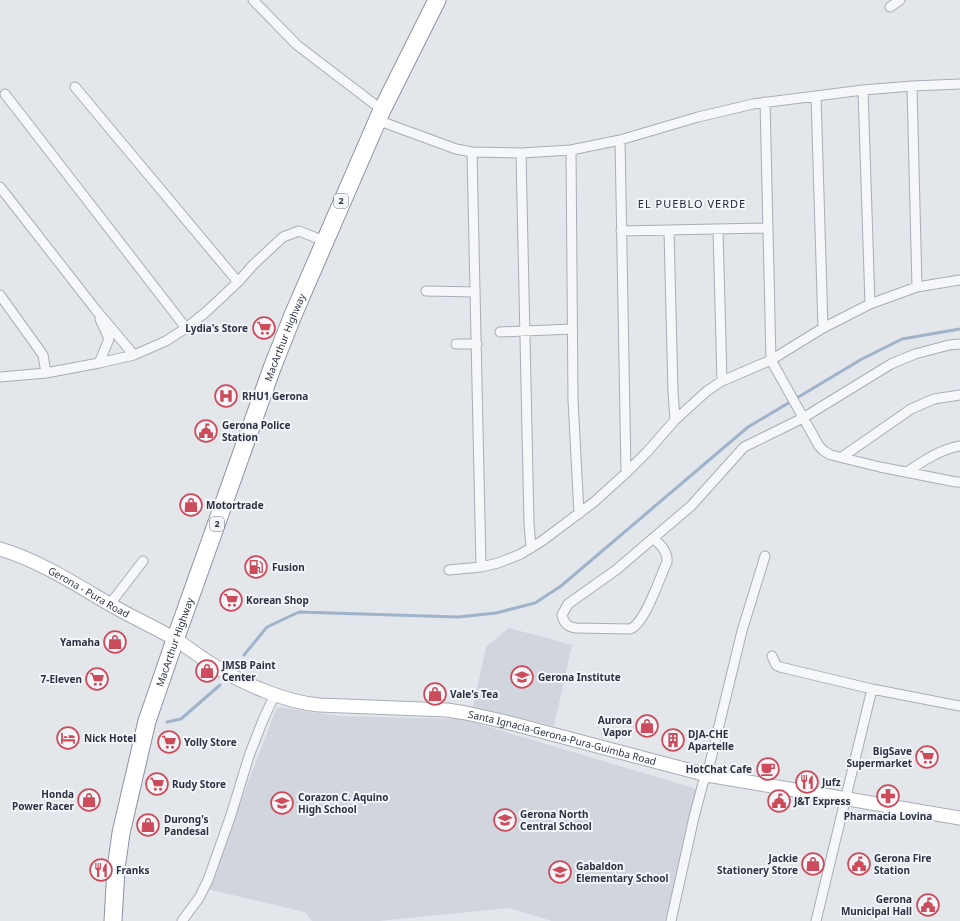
<svg xmlns="http://www.w3.org/2000/svg" width="960" height="921" font-family="'Noto Sans',sans-serif">
  <rect width="100%" height="100%" fill="#e3e6eb"/>
  <path fill="#d1d5dd" d="M 509,628 L 572,645 L 554,726 L 473,707 L 486,647 Z
    M 277,707 L 339,716 L 462,719 L 697,789 L 673,894 L 665,921 L 552,921 L 509,908 L 379,921 L 312,921 L 305,912 L 207,889 Z"/>
  <g fill="none" stroke-linecap="round" stroke-linejoin="round">
    <path stroke="#9fb3ca" stroke-width="3" d="M 244,655 L 267,627 L 299,612 L 458,617 L 496,613 L 535,603 L 561,586 L 748,427 L 862,359 L 902,339 L 960,329
      M 167,722 L 181,719 L 220,685"/>
    <g stroke="#a8adb5" stroke-width="11">
      <path id="street" d="M 253,0 L 297,45 L 382,110
        M 890,7 L 900,0
        M 912,86 L 917,287
        M 75,87 L 238,282
        M 863,90 L 870,304
        M 5,94 L 186,328
        M 816,96 L 823,328
        M 765,102 L 771,360 L 819,446 L 824,451 L 831,455 L 880,467 L 956,482 L 960,482
        M 377,120 L 456,149 L 472,152 L 521,153 L 571,150 L 620,140 L 698,117 L 753,104 L 863,90 L 912,86 L 960,84
        M 620,140 L 626,473
        M 571,150 L 573,400 L 579,514
        M 472,152 L 481,567
        M 521,153 L 529,523 L 531,548
        M 0,187 L 96,310 L 134,355
        M 669,230 L 673,392 L 675,420
        M 718,230 L 722,381
        M 621,231 L 768,228
        M 426,291 L 475,292
        M 0,295 L 43,355 L 46,373
        M 500,332 L 572,329
        M 456,344 L 477,344
        M 99,363 L 109,339 L 100,319
        M 0,377 L 46,373 L 99,363 L 134,355 L 166,341 L 186,328 L 206,312 L 238,282 L 253,265 L 283,237 L 299,231 L 324,241
        M 842,457 L 911,409 L 934,399 L 960,395
        M 907,472 C 923,461 941,449 960,446
        M 654,539 C 661,545 668,552 667,562 C 660,577 645,624 630,629 L 576,628 C 568,627 564,624 562,615 L 568,604 L 616,570 L 678,517 L 691,506 L 744,447 L 803,418 L 891,364 L 915,354 L 949,345 L 960,344
        M 449,570 L 481,567 L 498,563 L 521,554 L 542,541 L 594,502 L 626,473 L 647,452 L 675,420 L 707,391 L 722,381 L 771,360 L 823,328 L 870,304 L 917,287 L 960,280
        M 110,604 L 143,561
        M 772,656 L 776,665 L 780,667 L 872,689 L 960,706
        M 182,921 L 199,898 L 208,880 L 231,815 L 249,756 L 263,720 L 275,694
        M 671,921 L 694,817 L 703,783 L 707,775 L 742,631 L 765,556
        M 816,921 L 872,689"/>
    </g>
    <g stroke="#a8adb5" stroke-width="15">
      <g id="secondary">
        <path id="s1" d="M 0,549 C 40,561 75,584 111,605 C 132,617 154,627 175,639 C 189,648 201,658 215,666 C 244,684 285,702 319,705 L 447,710 L 466,713 L 510,723 L 707,775 L 960,818"/>
      </g>
    </g>
    <g stroke="#8b93a1" stroke-width="19">
      <g id="highway">
        <path id="s2" d="M 113,921 L 116,869 L 121,833 L 147,721 L 175,640 L 272,368 L 293,315 L 382,110 L 437,0"/>
      </g>
    </g>
    <use href="#street" stroke="#f6f7f9" stroke-width="9"/>
    <use href="#secondary" stroke="#fff" stroke-width="13"/>
    <use href="#highway" stroke="#fff" stroke-width="17"/>
  </g>
  <defs>
    <g id="supermarket-ring" transform="scale(1.15)"><circle r="9.5" fill="#f3f5f8" stroke="#cc4c5c" stroke-width="1.5"/><path d="M-6-5.5h2.5l.6 2H6L4.5 2H-2.5L-4.4-4H-6ZM-1.5 3.2a1.3 1.3 0 1 0 .1 0ZM3 3.2a1.3 1.3 0 1 0 .1 0Z" fill="#cc4c5c"/></g>
    <g id="hospital-ring" transform="scale(1.15)"><circle r="9.5" fill="#f3f5f8" stroke="#cc4c5c" stroke-width="1.5"/><path d="M-5-5h3v3.5h4V-5h3V5h-3V1.5h-4V5h-3Z" fill="#cc4c5c"/></g>
    <g id="civic-ring" transform="scale(1.15)"><circle r="9.5" fill="#f3f5f8" stroke="#cc4c5c" stroke-width="1.5"/><path d="M-.6-6.5H3V-4.5H.6V-3L4-1V1h2V6H-6V1h2V-1L-.6-3ZM-1.2 2.5V6h2.4V2.5Z" fill="#cc4c5c"/></g>
    <g id="shop-ring" transform="scale(1.15)"><circle r="9.5" fill="#f3f5f8" stroke="#cc4c5c" stroke-width="1.5"/><path d="M-5-2.5h2.3a2.7 3.5 0 0 1 5.4 0H5L5.5 6h-11ZM-1.5-2.5h3a1.5 2.3 0 0 0-3 0Z" fill="#cc4c5c"/></g>
    <g id="fuel-ring" transform="scale(1.15)"><circle r="9.5" fill="#f3f5f8" stroke="#cc4c5c" stroke-width="1.5"/><path d="M-5.5-6h7V0h2V4h1.3V-2.5L3-4.5l.8-.8L6-3V5H2.5V1h-1V6h-7ZM-4.2-4.7v3.2H.2V-4.7Z" fill="#cc4c5c"/></g>
    <g id="school-ring" transform="scale(1.15)"><circle r="9.5" fill="#f3f5f8" stroke="#cc4c5c" stroke-width="1.5"/><path d="M0-5L7-2L0 1L-7-2ZM-4 1L0 2.5L4 1V4Q0 6-4 4Z" fill="#cc4c5c"/></g>
    <g id="hotel-ring" transform="scale(1.15)"><circle r="9.5" fill="#f3f5f8" stroke="#cc4c5c" stroke-width="1.5"/><path d="M-6-4.5h1.5V1H6V5H4.5V3h-9V5H-6ZM-4 0a1.8 1.8 0 1 1 3.6 0ZM.5 0V-2.5h3Q6-2.5 6 0Z" fill="#cc4c5c"/></g>
    <g id="building-ring" transform="scale(1.15)"><circle r="9.5" fill="#f3f5f8" stroke="#cc4c5c" stroke-width="1.5"/><path d="M-4-6H4V6H1V3H-1V6H-4ZM-2.5-4.3h1.7v1.8h-1.7ZM.8-4.3h1.7v1.8H.8ZM-2.5-1h1.7V.8h-1.7ZM.8-1h1.7V.8H.8Z" fill="#cc4c5c"/></g>
    <g id="cafe-ring" transform="scale(1.15)"><circle r="9.5" fill="#f3f5f8" stroke="#cc4c5c" stroke-width="1.5"/><path d="M-5.5-4.5H6V0H3Q3 3.5 0 3.5H-2.5Q-5.5 3.5-5.5 0ZM3-3.2v2h1.7v-2ZM-6 4.5H4V6H-6Z" fill="#cc4c5c"/></g>
    <g id="restaurant-ring" transform="scale(1.15)"><circle r="9.5" fill="#f3f5f8" stroke="#cc4c5c" stroke-width="1.5"/><path d="M-5-6h1v4h1v-4h1v4h1v-4h1v5L-1.5 .5V6h-2V.5L-5-1ZM5-6V6H3V1.5H1.5Q1.5-4 5-6Z" fill="#cc4c5c"/></g>
    <g id="pharmacy-ring" transform="scale(1.15)"><circle r="9.5" fill="#f3f5f8" stroke="#cc4c5c" stroke-width="1.5"/><path d="M-2-6h4v4h4v4h-4v4h-4v-4h-4v-4h4Z" fill="#cc4c5c"/></g>
  </defs>
  <g fill-rule="evenodd">
    <use href="#supermarket-ring" x="264" y="328"/>
    <use href="#hospital-ring" x="226" y="396"/>
    <use href="#civic-ring" x="206" y="431"/>
    <use href="#shop-ring" x="191" y="505"/>
    <use href="#fuel-ring" x="256" y="567"/>
    <use href="#supermarket-ring" x="231" y="600"/>
    <use href="#shop-ring" x="115" y="642"/>
    <use href="#shop-ring" x="207" y="671"/>
    <use href="#school-ring" x="522" y="677"/>
    <use href="#supermarket-ring" x="97" y="679"/>
    <use href="#shop-ring" x="435" y="694"/>
    <use href="#shop-ring" x="647" y="726"/>
    <use href="#hotel-ring" x="68" y="738"/>
    <use href="#building-ring" x="673" y="740"/>
    <use href="#supermarket-ring" x="169" y="742"/>
    <use href="#supermarket-ring" x="927" y="757"/>
    <use href="#cafe-ring" x="768" y="769"/>
    <use href="#restaurant-ring" x="807" y="782"/>
    <use href="#supermarket-ring" x="157" y="784"/>
    <use href="#pharmacy-ring" x="888" y="796"/>
    <use href="#shop-ring" x="89" y="800"/>
    <use href="#civic-ring" x="779" y="801"/>
    <use href="#school-ring" x="282" y="803"/>
    <use href="#school-ring" x="505" y="820"/>
    <use href="#shop-ring" x="148" y="825"/>
    <use href="#shop-ring" x="813" y="864"/>
    <use href="#civic-ring" x="859" y="864"/>
    <use href="#restaurant-ring" x="101" y="870"/>
    <use href="#school-ring" x="560" y="872"/>
    <use href="#civic-ring" x="928" y="905"/>
  </g>
  <g text-anchor="middle" stroke-width="4" stroke-linejoin="round" paint-order="stroke">
    <g fill="#f3f5f8" stroke="#676d79" stroke-width="1">
      <rect x="334" y="194" width="14" height="14" rx="3"/>
      <rect x="210" y="517" width="14" height="14" rx="3"/>
    </g>
    <g font-size="9" font-weight="bold" fill="#2b3343">
      <text x="341" y="204">2</text>
      <text x="217" y="527">2</text>
    </g>
    <g font-size="10" font-weight="bold" fill="#2b3343" stroke="#f3f5f8" text-anchor="start">
      <text x="248" y="332" text-anchor="end">Lydia's Store</text>
      <text x="242" y="400">RHU1 Gerona</text>
      <text x="222" y="429">Gerona Police<tspan x="222" dy="12">Station</tspan></text>
      <text x="206" y="509">Motortrade</text>
      <text x="272" y="571">Fusion</text>
      <text x="246" y="604">Korean Shop</text>
      <text x="100" y="646" text-anchor="end">Yamaha</text>
      <text x="222" y="669">JMSB Paint<tspan x="222" dy="12">Center</tspan></text>
      <text x="538" y="681">Gerona Institute</text>
      <text x="82" y="683" text-anchor="end">7-Eleven</text>
      <text x="450" y="698">Vale's Tea</text>
      <text x="632" y="724" text-anchor="end">Aurora<tspan x="632" dy="12">Vapor</tspan></text>
      <text x="688" y="738">DJA-CHE<tspan x="688" dy="12">Apartelle</tspan></text>
      <text x="84" y="742">Nick Hotel</text>
      <text x="184" y="746">Yolly Store</text>
      <text x="912" y="755" text-anchor="end">BigSave<tspan x="912" dy="12">Supermarket</tspan></text>
      <text x="752" y="773" text-anchor="end">HotChat Cafe</text>
      <text x="822" y="786">Jufz</text>
      <text x="172" y="788">Rudy Store</text>
      <text x="74" y="798" text-anchor="end">Honda<tspan x="74" dy="12">Power Racer</tspan></text>
      <text x="298" y="801">Corazon C. Aquino<tspan x="298" dy="12">High School</tspan></text>
      <text x="794" y="805">J&amp;T Express</text>
      <text x="520" y="818">Gerona North<tspan x="520" dy="12">Central School</tspan></text>
      <text x="888" y="820" text-anchor="middle">Pharmacia Lovina</text>
      <text x="164" y="823">Durong's<tspan x="164" dy="12">Pandesal</tspan></text>
      <text x="798" y="862" text-anchor="end">Jackie<tspan x="798" dy="12">Stationery Store</tspan></text>
      <text x="874" y="862">Gerona Fire<tspan x="874" dy="12">Station</tspan></text>
      <text x="576" y="870">Gabaldon<tspan x="576" dy="12">Elementary School</tspan></text>
      <text x="116" y="874">Franks</text>
      <text x="912" y="903" text-anchor="end">Gerona<tspan x="912" dy="12">Municipal Hall</tspan></text>
    </g>
    <g font-size="10" fill="#2b3343" stroke="#f3f5f8">
      <text dy="4" stroke="none"><textPath href="#s2" startOffset="611">MacArthur Highway</textPath></text>
      <text dy="4" stroke="none"><textPath href="#s1" startOffset="99">Gerona - Pura Road</textPath></text>
      <text dy="4" stroke="none"><textPath href="#s2" startOffset="287">MacArthur Highway</textPath></text>
      <text dy="4" stroke="none"><textPath href="#s1" startOffset="604">Santa Ignacia-Gerona-Pura-Guimba Road</textPath></text>
    </g>
    <g font-size="11" letter-spacing="1" fill="#1d2434" stroke="#f3f5f8">
      <text x="692" y="208">EL PUEBLO VERDE</text>
    </g>
  </g>
</svg>
